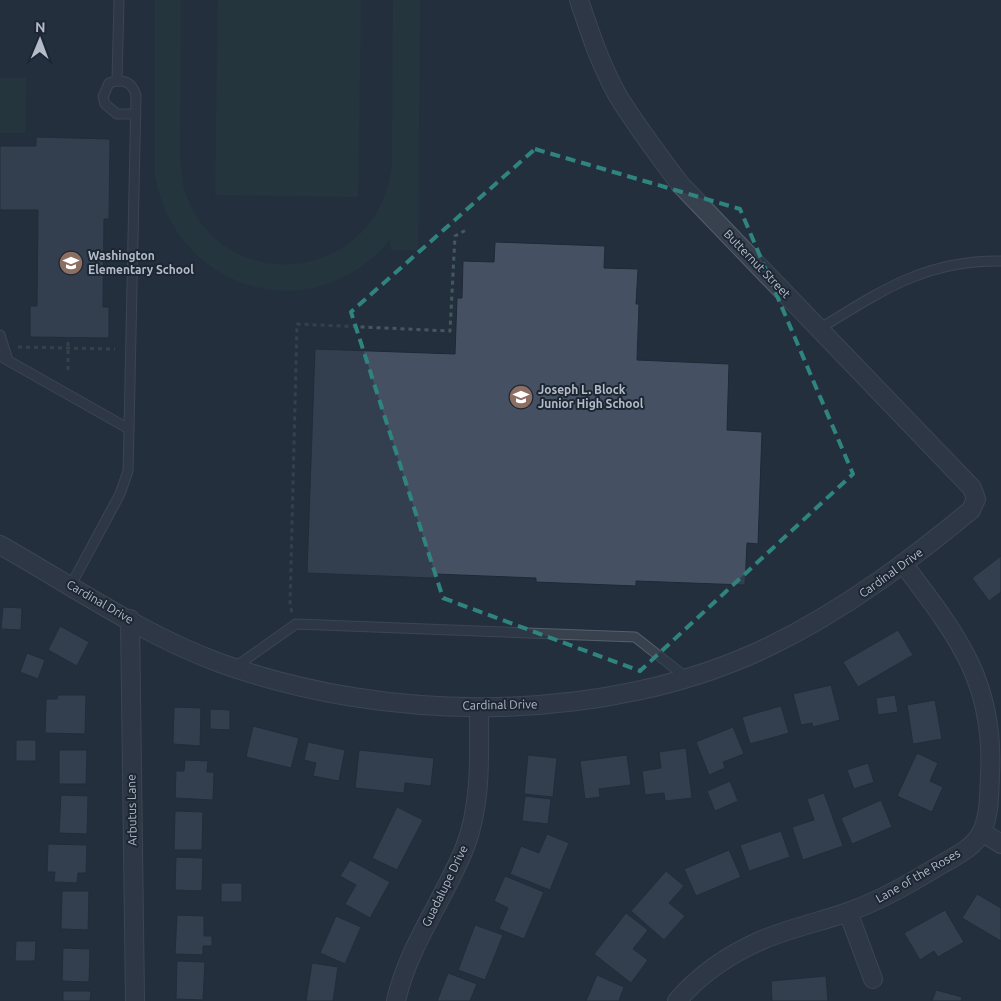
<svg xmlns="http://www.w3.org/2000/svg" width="1001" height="1001" font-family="Ubuntu,sans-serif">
  <rect width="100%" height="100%" fill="#242f3e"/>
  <path fill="#263c3f" d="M 155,0 L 181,0 L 180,155 C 181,167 181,180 185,192 C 223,302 381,282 392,164 L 393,0 L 420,0 L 418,250 L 391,250 L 390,240 C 313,331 177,293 155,176 Z
    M 218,0 L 361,0 L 358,197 L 215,195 Z
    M 0,78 L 26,78 L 25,133 L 0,133 Z"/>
  <path fill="#455162" stroke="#1f2835" d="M 36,137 L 110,139 L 109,219 L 104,219 L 103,307 L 109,307 L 109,338 L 30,337 L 30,306 L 37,306 L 38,210 L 0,210 L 0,146 L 36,146 Z
    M 495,242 L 605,246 L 604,268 L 638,269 L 636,304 L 639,304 L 637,360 L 729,364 L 727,430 L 762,432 L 758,544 L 747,543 L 745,585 L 636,581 L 636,586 L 536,582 L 536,578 L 435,574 L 434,578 L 307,573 L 315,349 L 455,354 L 457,298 L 462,298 L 463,261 L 494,262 Z
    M 1001,556 L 1001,592 L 989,601 L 972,578 Z
    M 3,607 L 22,608 L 21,630 L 1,629 Z
    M 60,626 L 89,642 L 77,666 L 48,650 Z
    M 898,630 L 913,655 L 858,687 L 843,662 Z
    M 27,653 L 45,660 L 38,679 L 20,672 Z
    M 831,685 L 840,720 L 813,727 L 812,723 L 801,725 L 793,694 Z
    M 58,695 L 86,695 L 85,734 L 45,733 L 46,699 L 57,699 Z
    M 895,695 L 898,712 L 878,715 L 876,698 Z
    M 935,700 L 942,739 L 913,744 L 907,705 Z
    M 781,706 L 789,733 L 750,744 L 742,717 Z
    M 174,707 L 201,708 L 200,746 L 173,744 Z
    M 210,709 L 230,710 L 230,730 L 210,729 Z
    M 253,726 L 299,738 L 291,768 L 246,757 Z
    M 733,727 L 744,754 L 723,762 L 725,768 L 709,775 L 696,742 Z
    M 16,740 L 36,740 L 36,761 L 16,761 Z
    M 308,742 L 345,750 L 339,781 L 313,776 L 316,763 L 304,760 Z
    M 686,748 L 692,798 L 665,801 L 664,793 L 645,795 L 642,771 L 661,768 L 659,752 Z
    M 59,750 L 87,750 L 86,784 L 59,784 Z
    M 359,750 L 434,758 L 431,786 L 405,783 L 404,793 L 355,788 Z
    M 917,753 L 938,763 L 930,781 L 943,787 L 932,812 L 897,796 Z
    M 528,755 L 557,758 L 553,797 L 524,794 Z
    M 627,755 L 631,785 L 599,789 L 600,797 L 585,799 L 580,761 Z
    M 185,760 L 208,761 L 207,772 L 214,772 L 213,800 L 175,798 L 176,771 L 184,771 Z
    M 868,763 L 874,782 L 854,789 L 847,770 Z
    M 730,781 L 738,801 L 715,811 L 707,791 Z
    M 824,793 L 843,846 L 803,860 L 792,827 L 814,820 L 807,799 Z
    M 61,795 L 88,796 L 87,834 L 59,833 Z
    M 525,796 L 551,799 L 548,824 L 522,821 Z
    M 881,800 L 892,827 L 852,844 L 841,818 Z
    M 397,807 L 423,820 L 397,870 L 372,858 Z
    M 175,811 L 203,812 L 202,850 L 174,850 Z
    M 781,831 L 790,857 L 749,871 L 740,845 Z
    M 547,834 L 569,843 L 550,890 L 510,874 L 521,846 L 539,853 Z
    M 48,844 L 87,845 L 86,873 L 78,873 L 77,883 L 54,882 L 55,872 L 47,872 Z
    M 729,850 L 741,877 L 696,896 L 684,869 Z
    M 176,857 L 203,858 L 202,891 L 175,890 Z
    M 350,860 L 390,882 L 370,918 L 345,904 L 356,885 L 340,876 Z
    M 666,871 L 684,886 L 669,903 L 685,916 L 664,940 L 631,911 Z
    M 505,876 L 544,892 L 524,939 L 499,929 L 508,908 L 494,901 Z
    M 221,883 L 242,883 L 242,902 L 221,902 Z
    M 62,891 L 89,891 L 88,930 L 61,929 Z
    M 977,894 L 1001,908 L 1001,941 L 962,918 Z
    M 945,910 L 964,942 L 938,957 L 934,951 L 920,960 L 904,933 Z
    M 626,913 L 648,930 L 633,949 L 648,960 L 631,983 L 594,954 Z
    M 177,915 L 204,916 L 204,936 L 212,936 L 212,946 L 203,946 L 203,955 L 175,954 Z
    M 336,916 L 361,927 L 345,964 L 320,953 Z
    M 475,925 L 503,935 L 485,980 L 458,970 Z
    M 16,941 L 36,941 L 35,961 L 15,961 Z
    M 63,948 L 90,949 L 89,982 L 62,981 Z
    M 177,961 L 205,962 L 203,1000 L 176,999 Z
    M 312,963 L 338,967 L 333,1001 L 306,1001 Z
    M 448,973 L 477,984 L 470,1001 L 437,1001 Z
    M 597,975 L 624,987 L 619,1001 L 586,1001 Z
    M 826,976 L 828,1001 L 772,1001 L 771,981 Z
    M 936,990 L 962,997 L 961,1001 L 932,1001 Z
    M 63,991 L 91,991 L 90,1001 L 63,1001 Z"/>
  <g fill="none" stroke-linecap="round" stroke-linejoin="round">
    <g stroke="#565f6c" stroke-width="11">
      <path id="service" d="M 117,80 L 119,0
        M 819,329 C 881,291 925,260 1001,261
        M 0,335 L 8,360
        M 0,356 L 129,429 L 128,471 L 120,494 L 71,585
        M 129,429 L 136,95 C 132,82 123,78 109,83 L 103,97 L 105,104 L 117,114 L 136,114
        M 235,667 L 296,624 L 635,637 L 687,678"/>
    </g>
    <g stroke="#565f6c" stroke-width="20">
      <path id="minor" d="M 0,545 C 71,585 143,635 220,663 C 388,724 607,725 770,646 C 844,610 908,562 971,510 L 976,499 L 972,488 L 680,184 C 659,156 637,127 618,96 C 601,66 590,33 579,0
        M 130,619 L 135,1001
        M 982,832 L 1001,844
        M 848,912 L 873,979
        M 396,1001 C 408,946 444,900 465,847 C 482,803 479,753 479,707
        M 677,1001 C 700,974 730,954 762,940 C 790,928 820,922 848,912 C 882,900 912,882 942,864 C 956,856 975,847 982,831 C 990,814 989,793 990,775 C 995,682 957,635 904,565"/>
    </g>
    <path stroke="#44595c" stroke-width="3" stroke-dasharray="4 4" stroke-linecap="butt" d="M 18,347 L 115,349
      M 68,370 L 68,338
      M 292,612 L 290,606 L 297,324 L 450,331 L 455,236 L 466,230"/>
    <use href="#service" stroke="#38414e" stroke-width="9"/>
    <use href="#minor" stroke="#38414e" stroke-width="18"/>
  </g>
  <path d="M0 0H1001V1001H0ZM 535,149 L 740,209 L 853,474 L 640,671 L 443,598 L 351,312 Z" fill="#242f3e" fill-opacity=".55" fill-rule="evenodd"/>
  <path fill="none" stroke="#308480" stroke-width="4" stroke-dasharray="10 6" stroke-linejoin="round" d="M 535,149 L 740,209 L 853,474 L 640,671 L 443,598 L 351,312 Z"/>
  <defs>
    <g id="school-disc" transform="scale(1.25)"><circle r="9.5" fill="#8d6e63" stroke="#1d2633"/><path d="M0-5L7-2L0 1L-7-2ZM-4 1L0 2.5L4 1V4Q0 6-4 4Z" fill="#fff"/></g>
  </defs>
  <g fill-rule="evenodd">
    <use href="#school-disc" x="71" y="263"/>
    <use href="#school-disc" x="521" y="397"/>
  </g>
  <g text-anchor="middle" stroke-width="4" stroke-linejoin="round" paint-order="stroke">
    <g font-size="12" font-weight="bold" fill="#b4bcc9" stroke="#1d2633" text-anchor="start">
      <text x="88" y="260">Washington<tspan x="88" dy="14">Elementary School</tspan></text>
      <text x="538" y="394">Joseph L. Block<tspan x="538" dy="14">Junior High School</tspan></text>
    </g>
    <g font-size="12" fill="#b4bcc9" stroke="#1d2633">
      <text transform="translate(757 264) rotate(46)" y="4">Butternut Street</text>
      <text transform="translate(891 573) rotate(-36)" y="4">Cardinal Drive</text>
      <text transform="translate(100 602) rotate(30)" y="4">Cardinal Drive</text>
      <text transform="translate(500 705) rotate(-1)" y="4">Cardinal Drive</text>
      <text transform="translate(132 810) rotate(-91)" y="4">Arbutus Lane</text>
      <text transform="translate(918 876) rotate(-30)" y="4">Lane of the Roses</text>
      <text transform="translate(445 886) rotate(-64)" y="4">Guadalupe Drive</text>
    </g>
  </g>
  <g transform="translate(40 40) rotate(1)" stroke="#1d2633" stroke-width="4" paint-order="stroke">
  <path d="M0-4L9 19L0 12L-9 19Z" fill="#b4bcc9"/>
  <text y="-8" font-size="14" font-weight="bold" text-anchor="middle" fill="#b4bcc9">N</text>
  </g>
</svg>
